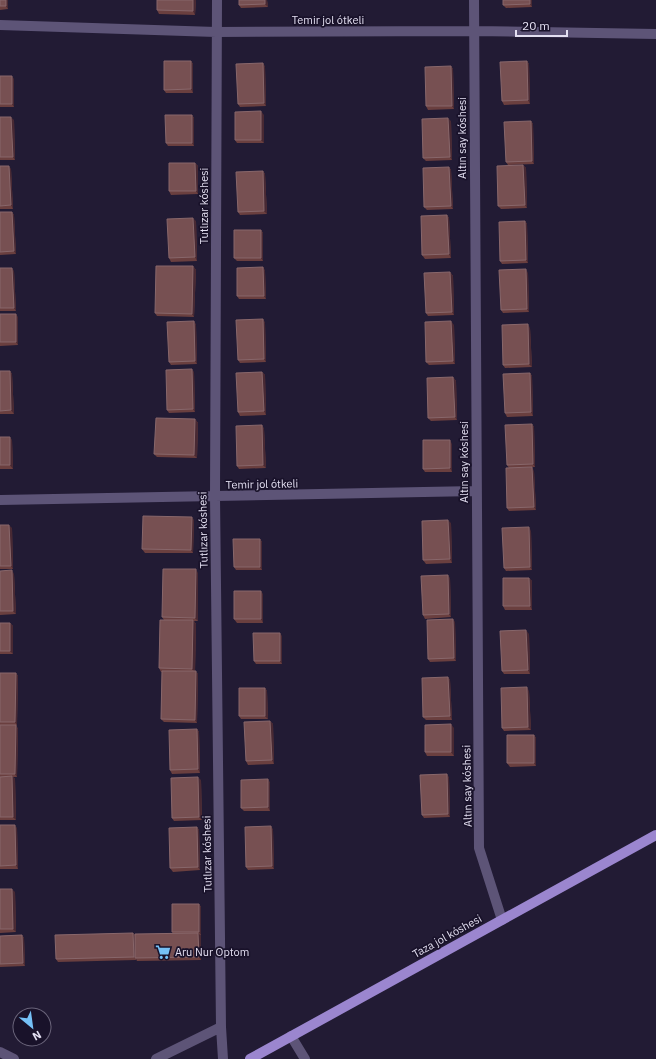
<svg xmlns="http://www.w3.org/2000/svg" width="656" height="1059" font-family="'IBM Plex Sans',sans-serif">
  <rect width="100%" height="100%" fill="#221b34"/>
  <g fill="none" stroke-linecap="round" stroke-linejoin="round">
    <path stroke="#5d5477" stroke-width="10" d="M 217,0 L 215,496 L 221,1027 L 223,1059
      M 474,0 L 479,848 L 502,920
      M 0,25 L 216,32 L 474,31 L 656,34
      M 0,500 L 476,491
      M 291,1036 L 305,1059
      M 0,1052 L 14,1059
      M 156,1059 L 221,1027"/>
    <path stroke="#9b86cf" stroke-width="10" d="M 250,1059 L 656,835"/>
  </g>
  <path fill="#6a3f3f" d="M 0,0 L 8,0 L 8,9 L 0,10 Z
    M 157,0 L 196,0 L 195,15 L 159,14 L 157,10 Z
    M 239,0 L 267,0 L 268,7 L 241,8 L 239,5 Z
    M 532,0 L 532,7 L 506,8 L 503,5 Z
    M 191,61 L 193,64 L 193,93 L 166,93 L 164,90 Z
    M 527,61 L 529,64 L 530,104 L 504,105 L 502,101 Z
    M 263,63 L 265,67 L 266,106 L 240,107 L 238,104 Z
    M 451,66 L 453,69 L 454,109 L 428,110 L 426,106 Z
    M 0,76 L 14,79 L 14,107 L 0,107 Z
    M 192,115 L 194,118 L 194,146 L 168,146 L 166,143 Z
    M 264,115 L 264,143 L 237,143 L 235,140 Z
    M 0,117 L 14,120 L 15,160 L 0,160 Z
    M 451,121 L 452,160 L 426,161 L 423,158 Z
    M 531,121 L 533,124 L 534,164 L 508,165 L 506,162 Z
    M 195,163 L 198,166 L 198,194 L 171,195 L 169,191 Z
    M 523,165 L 526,168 L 527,208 L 501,209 L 498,206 Z
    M 0,166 L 11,169 L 13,209 L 0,209 Z
    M 449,167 L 451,170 L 453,209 L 427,210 L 424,207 Z
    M 263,171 L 265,174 L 267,214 L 240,215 L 238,212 Z
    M 0,212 L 12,212 L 14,215 L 16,254 L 0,255 Z
    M 447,215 L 449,218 L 451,258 L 425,259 L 422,255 Z
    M 196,221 L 197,261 L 171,262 L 169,258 Z
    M 525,221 L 527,224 L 528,263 L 502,264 L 500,261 Z
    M 261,230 L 263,233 L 263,261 L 237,261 L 234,258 Z
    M 193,266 L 196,270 L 194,317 L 157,316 L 155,313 Z
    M 263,267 L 265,271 L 266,299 L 239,299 L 237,296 Z
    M 0,268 L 14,271 L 16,311 L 0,311 Z
    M 450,272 L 453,276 L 454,315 L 428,316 L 426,313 Z
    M 528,273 L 529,312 L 503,313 L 501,310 Z
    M 0,314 L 18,317 L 18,345 L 0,346 Z
    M 263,319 L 265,323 L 266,362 L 240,363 L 238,360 Z
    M 194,321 L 196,325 L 197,364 L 171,365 L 169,362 Z
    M 454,325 L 455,364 L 429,365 L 426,362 Z
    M 530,328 L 532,367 L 505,368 L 503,365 Z
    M 0,371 L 10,371 L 12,374 L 14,414 L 0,414 Z
    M 194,372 L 195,412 L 169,413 L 167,410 Z
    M 262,372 L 265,375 L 266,415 L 240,416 L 238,412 Z
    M 530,373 L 532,376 L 533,416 L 507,417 L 505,413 Z
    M 453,377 L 456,381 L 457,420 L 431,421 L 428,418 Z
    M 195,419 L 198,423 L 197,458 L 157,457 L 154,454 Z
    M 532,424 L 534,427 L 535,467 L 509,468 L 507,465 Z
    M 262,425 L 264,429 L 266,468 L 239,469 L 237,466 Z
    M 0,437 L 12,440 L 13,469 L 0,469 Z
    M 452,444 L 452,472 L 425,472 L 423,469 Z
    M 534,471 L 536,510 L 509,511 L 507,508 Z
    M 194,520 L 193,553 L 145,553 L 142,549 Z
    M 451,523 L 452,563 L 426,564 L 423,560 Z
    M 0,525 L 12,528 L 13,569 L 0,569 Z
    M 531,531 L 532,570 L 506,571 L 504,568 Z
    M 260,539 L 262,542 L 262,570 L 236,570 L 234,567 Z
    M 0,571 L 14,574 L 16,614 L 0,615 Z
    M 198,573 L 198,621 L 194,621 L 196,624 L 195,671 L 198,674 L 197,723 L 164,722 L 161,719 L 162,672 L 161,672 L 159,668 L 164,620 L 162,617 Z
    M 450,578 L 451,617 L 425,619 L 423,615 Z
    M 529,578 L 532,581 L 532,610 L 505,610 L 503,606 Z
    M 263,594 L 263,623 L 237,623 L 234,619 Z
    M 455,622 L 456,661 L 430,662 L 428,659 Z
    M 0,623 L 10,623 L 13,626 L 13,654 L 0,654 Z
    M 529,634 L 530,674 L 504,674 L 502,671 Z
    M 282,636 L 282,664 L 256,664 L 254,661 Z
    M 0,673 L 16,673 L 18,676 L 17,725 L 16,725 L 18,729 L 17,777 L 13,777 L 15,779 L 16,820 L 0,820 Z
    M 448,677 L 450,680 L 452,720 L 426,720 L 423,717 Z
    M 265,688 L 267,691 L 268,719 L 241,719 L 239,716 Z
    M 529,691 L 531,730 L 504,731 L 502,728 Z
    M 270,721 L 273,724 L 274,764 L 248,765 L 246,761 Z
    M 454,728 L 454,756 L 427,756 L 425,752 Z
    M 197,729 L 199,732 L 200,773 L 172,774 L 170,770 Z
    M 534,735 L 536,738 L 536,766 L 510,767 L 507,763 Z
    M 447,774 L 449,778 L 450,817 L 424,818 L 422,815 Z
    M 268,779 L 270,783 L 270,811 L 244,811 L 241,808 Z
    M 201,780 L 202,820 L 174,821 L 172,818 Z
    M 0,825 L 17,828 L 18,869 L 0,869 Z
    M 271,826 L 273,830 L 274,869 L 248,870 L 246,867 Z
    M 197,827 L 199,830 L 200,870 L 173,872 L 170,868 Z
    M 0,889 L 15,892 L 16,932 L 0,933 Z
    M 199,904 L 201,907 L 201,935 L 200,935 L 201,936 L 201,960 L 137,961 L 136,959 L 136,960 L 58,962 L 56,959 L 133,933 L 135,935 L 173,933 L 172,932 Z
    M 22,935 L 24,938 L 25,966 L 0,967 L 0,936 Z"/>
  <path fill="#482933" d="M 6,0 L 8,0 L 8,9 L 6,6 Z
    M 193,0 L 196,0 L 195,15 L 193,11 Z
    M 265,0 L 267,0 L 268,7 L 265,4 Z
    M 530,0 L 532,0 L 532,7 L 530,4 Z
    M 191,61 L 193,64 L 193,93 L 191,89 Z
    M 527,61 L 529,64 L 530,104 L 528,100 Z
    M 263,63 L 265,67 L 266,106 L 264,103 Z
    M 451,66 L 453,69 L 454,109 L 452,106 Z
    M 12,76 L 14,79 L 14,107 L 12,104 Z
    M 261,111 L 264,115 L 264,143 L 261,140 Z
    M 192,115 L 194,118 L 194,146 L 192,143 Z
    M 11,117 L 14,120 L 15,160 L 13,157 Z
    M 448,118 L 451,121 L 452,160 L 450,157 Z
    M 531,121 L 533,124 L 534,164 L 532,161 Z
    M 195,163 L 198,166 L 198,194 L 196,191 Z
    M 523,165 L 526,168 L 527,208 L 525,205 Z
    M 9,166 L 11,169 L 13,209 L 11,205 Z
    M 449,167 L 451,170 L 453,209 L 451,206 Z
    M 263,171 L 265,174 L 267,214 L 264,211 Z
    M 12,212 L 14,215 L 16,254 L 14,251 Z
    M 447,215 L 449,218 L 451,258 L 449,254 Z
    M 193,218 L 196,221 L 197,261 L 195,257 Z
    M 525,221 L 527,224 L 528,263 L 526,260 Z
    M 261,230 L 263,233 L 263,261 L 261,258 Z
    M 193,266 L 196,270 L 194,317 L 192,314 Z
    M 263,267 L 265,271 L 266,299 L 264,296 Z
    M 12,268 L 14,271 L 16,311 L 14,308 Z
    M 526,269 L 528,273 L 529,312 L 527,309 Z
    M 450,272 L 453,276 L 454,315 L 452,312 Z
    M 16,314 L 18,317 L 18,345 L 16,342 Z
    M 263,319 L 265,323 L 266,362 L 264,359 Z
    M 194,321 L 196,325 L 197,364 L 195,361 Z
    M 451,321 L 454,325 L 455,364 L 453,361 Z
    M 528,324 L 530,328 L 532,367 L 529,364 Z
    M 192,369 L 194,372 L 195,412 L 193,409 Z
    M 10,371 L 12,374 L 14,414 L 11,410 Z
    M 262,372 L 265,375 L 266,415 L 264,411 Z
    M 530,373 L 532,376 L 533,416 L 531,412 Z
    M 453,377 L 456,381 L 457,420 L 455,417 Z
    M 195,419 L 198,423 L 197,458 L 194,455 Z
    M 532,424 L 534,427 L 535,467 L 533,464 Z
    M 262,425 L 264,429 L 266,468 L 263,465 Z
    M 10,437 L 12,440 L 13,469 L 10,465 Z
    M 450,440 L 452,444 L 452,472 L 450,468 Z
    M 532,467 L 534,471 L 536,510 L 534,507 Z
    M 192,517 L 194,520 L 193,553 L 191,550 Z
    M 448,520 L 451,523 L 452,563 L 450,559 Z
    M 9,525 L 12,528 L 13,569 L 11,566 Z
    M 529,527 L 531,531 L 532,570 L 530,567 Z
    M 260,539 L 262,542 L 262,570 L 260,567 Z
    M 196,569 L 198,573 L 198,621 L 195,618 Z
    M 12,570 L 14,574 L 16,614 L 13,611 Z
    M 448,575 L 450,578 L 451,617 L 449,614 Z
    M 529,578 L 532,581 L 532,610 L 530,606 Z
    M 261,591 L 263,594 L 263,623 L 261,619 Z
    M 453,619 L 455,622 L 456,661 L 454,658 Z
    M 193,620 L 196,624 L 195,672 L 192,669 Z
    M 10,623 L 13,626 L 13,654 L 10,651 Z
    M 526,630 L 529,634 L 530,674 L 528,670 Z
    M 280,633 L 282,636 L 282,664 L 280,661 Z
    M 196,671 L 198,674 L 197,723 L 195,720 Z
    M 16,673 L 18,676 L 17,725 L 15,722 Z
    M 448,677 L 450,680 L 452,720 L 450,716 Z
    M 527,687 L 529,691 L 531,730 L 528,727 Z
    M 265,688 L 267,691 L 268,719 L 265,716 Z
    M 270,721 L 273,724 L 274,764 L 272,760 Z
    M 451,724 L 454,728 L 454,756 L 451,752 Z
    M 16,725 L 18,729 L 17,777 L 15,774 Z
    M 197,729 L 199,732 L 200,773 L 198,769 Z
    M 534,735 L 536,738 L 536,766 L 534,763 Z
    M 447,774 L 449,778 L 450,817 L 448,814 Z
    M 12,776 L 15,779 L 16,820 L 13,817 Z
    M 198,777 L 201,780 L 202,820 L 199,817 Z
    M 268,779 L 270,783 L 270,811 L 268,807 Z
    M 15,825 L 17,828 L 18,869 L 16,865 Z
    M 271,826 L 273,830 L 274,869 L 272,866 Z
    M 197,827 L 199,830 L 200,870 L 198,867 Z
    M 12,889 L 15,892 L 16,932 L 13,929 Z
    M 199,904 L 201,907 L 201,935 L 199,932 Z
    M 133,933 L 135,936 L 135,958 L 136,960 L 134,957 Z
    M 198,933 L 201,936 L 201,960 L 199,957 Z
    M 22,935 L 24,938 L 25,966 L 23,963 Z"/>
  <path fill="#775052" stroke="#88676b" d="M 0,0 L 6,0 L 6,6 L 0,6 Z
    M 157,0 L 193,0 L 193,11 L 157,10 Z
    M 239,0 L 265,0 L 265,4 L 239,5 Z
    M 503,0 L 530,0 L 530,4 L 503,5 Z
    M 164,61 L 191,61 L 191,89 L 164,90 Z
    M 527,61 L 528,100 L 502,101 L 500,62 Z
    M 263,63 L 264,103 L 238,104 L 236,64 Z
    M 451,66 L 452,106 L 426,106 L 425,67 Z
    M 0,76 L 12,76 L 12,104 L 0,104 Z
    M 261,111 L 261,140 L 235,140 L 235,112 Z
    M 165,115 L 192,115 L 192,143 L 166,143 Z
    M 0,117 L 11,117 L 13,157 L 0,157 Z
    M 448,118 L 450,157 L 423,158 L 422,119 Z
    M 531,121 L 532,161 L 506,162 L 504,122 Z
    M 169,163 L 195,163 L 196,191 L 169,191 Z
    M 523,165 L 525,205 L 498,206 L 497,166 Z
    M 0,166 L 9,166 L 11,205 L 0,206 Z
    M 449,167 L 451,206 L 424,207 L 423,168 Z
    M 263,171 L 264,211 L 238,212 L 236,172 Z
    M 0,212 L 12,212 L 14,251 L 0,252 Z
    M 447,215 L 449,254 L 422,255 L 421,216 Z
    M 193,218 L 195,257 L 169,258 L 167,219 Z
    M 525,221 L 526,260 L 500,261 L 499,222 Z
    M 234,230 L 261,230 L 261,258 L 234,258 Z
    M 156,266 L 193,266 L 192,314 L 155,313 Z
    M 263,267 L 264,296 L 237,296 L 237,268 Z
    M 0,268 L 12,268 L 14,308 L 0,308 Z
    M 526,269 L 527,309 L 501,310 L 499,270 Z
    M 450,272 L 452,312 L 426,313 L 424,273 Z
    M 0,314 L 16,314 L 16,342 L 0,342 Z
    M 263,319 L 264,359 L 238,360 L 236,320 Z
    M 194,321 L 195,361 L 169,362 L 167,322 Z
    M 451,321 L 453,361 L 426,362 L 425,322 Z
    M 528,324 L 529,364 L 503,365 L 502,325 Z
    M 192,369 L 193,409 L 167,410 L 166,370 Z
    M 0,371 L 10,371 L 11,410 L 0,411 Z
    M 262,372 L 264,411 L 238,412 L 236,373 Z
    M 530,373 L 531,412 L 505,413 L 503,374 Z
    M 453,377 L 455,417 L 428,418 L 427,378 Z
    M 156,418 L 195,419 L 194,455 L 154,454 Z
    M 532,424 L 533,464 L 507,465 L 505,425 Z
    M 262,425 L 263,465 L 237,466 L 236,426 Z
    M 0,437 L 10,437 L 10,465 L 0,465 Z
    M 423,440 L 450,440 L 450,468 L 423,469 Z
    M 532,467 L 534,507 L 507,508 L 506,468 Z
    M 143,516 L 192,517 L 191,550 L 142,549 Z
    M 448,520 L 450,559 L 423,560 L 422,521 Z
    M 0,525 L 9,525 L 11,566 L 0,566 Z
    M 529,527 L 530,567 L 504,568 L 502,528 Z
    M 233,539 L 260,539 L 260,567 L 234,567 Z
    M 163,569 L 196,569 L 195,618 L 162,617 Z
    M 12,570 L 13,611 L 0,611 L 0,571 Z
    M 448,575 L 449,614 L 423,615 L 421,576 Z
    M 503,578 L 529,578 L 530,606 L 503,606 Z
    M 234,591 L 261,591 L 261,619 L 234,619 Z
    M 453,619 L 454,658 L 428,659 L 427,620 Z
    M 160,620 L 193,620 L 192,669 L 159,668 Z
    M 0,623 L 10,623 L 10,651 L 0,651 Z
    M 526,630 L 528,670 L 502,671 L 500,631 Z
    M 253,633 L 280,633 L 280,661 L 254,661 Z
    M 162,671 L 196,671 L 195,720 L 161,719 Z
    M 0,673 L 16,673 L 15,722 L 0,722 Z
    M 448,677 L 450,716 L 423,717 L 422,678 Z
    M 527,687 L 528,727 L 502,728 L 501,688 Z
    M 239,688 L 265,688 L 265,716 L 239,716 Z
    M 270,721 L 272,760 L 246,761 L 244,722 Z
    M 451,724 L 451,752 L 425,752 L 425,725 Z
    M 0,725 L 16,725 L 15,774 L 0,774 Z
    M 197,729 L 198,769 L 170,770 L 169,730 Z
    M 507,735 L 534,735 L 534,763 L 507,763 Z
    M 447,774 L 448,814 L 422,815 L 420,775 Z
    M 12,776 L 13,817 L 0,817 L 0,777 Z
    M 198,777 L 199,817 L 172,818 L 171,778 Z
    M 268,779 L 268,807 L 241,808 L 241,780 Z
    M 0,825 L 15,825 L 16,865 L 0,866 Z
    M 271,826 L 272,866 L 246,867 L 245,827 Z
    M 197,827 L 198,867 L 170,868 L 169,828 Z
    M 0,889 L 12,889 L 13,929 L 0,929 Z
    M 172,904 L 199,904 L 199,932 L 172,932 Z
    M 133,933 L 134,957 L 56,959 L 55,935 Z
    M 198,933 L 199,957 L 135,958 L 135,934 Z
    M 22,935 L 23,963 L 0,964 L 0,936 Z"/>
  <defs>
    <g id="supermarket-bare" transform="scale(1.2)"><path d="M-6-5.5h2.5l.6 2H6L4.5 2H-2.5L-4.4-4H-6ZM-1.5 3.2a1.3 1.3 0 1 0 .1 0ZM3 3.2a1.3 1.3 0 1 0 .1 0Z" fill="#75c0f6" stroke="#19122a" stroke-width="2.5" paint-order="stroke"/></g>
  </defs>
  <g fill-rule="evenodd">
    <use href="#supermarket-bare" x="163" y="952"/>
  </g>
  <g text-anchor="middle" stroke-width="3.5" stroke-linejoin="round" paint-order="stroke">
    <g font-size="11" fill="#e3dff1" stroke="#19122a">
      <text x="328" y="24">Temir jol ótkeli</text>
      <text transform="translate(462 138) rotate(-90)" y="4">Altın say kóshesi</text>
      <text transform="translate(204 206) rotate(-90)" y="4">Tutlızar kóshesi</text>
      <text transform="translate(464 462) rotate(-90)" y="4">Altın say kóshesi</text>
      <text transform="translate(262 484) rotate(-1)" y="4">Temir jol ótkeli</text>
      <text transform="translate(203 530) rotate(-91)" y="4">Tutlızar kóshesi</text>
      <text transform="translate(467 786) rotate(-91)" y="4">Altın say kóshesi</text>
      <text transform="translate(207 854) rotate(-91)" y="4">Tutlızar kóshesi</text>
      <text transform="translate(447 936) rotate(-29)" y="4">Taza jol kóshesi</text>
    </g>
    <g font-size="11" fill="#e3dff1" stroke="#19122a" text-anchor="start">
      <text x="175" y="956">Aru Nur Optom</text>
    </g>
  </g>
  <g transform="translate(32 1027) rotate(151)"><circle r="19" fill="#19122a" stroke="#6a647a"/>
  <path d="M0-3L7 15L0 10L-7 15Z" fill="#75c0f6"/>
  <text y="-6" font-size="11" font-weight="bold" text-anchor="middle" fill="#e3dff1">N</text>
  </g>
  <path d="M516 30v6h51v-6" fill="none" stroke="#e3dff1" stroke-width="2"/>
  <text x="522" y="30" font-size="12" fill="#e3dff1" stroke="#19122a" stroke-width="3" paint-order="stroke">20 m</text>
</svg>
